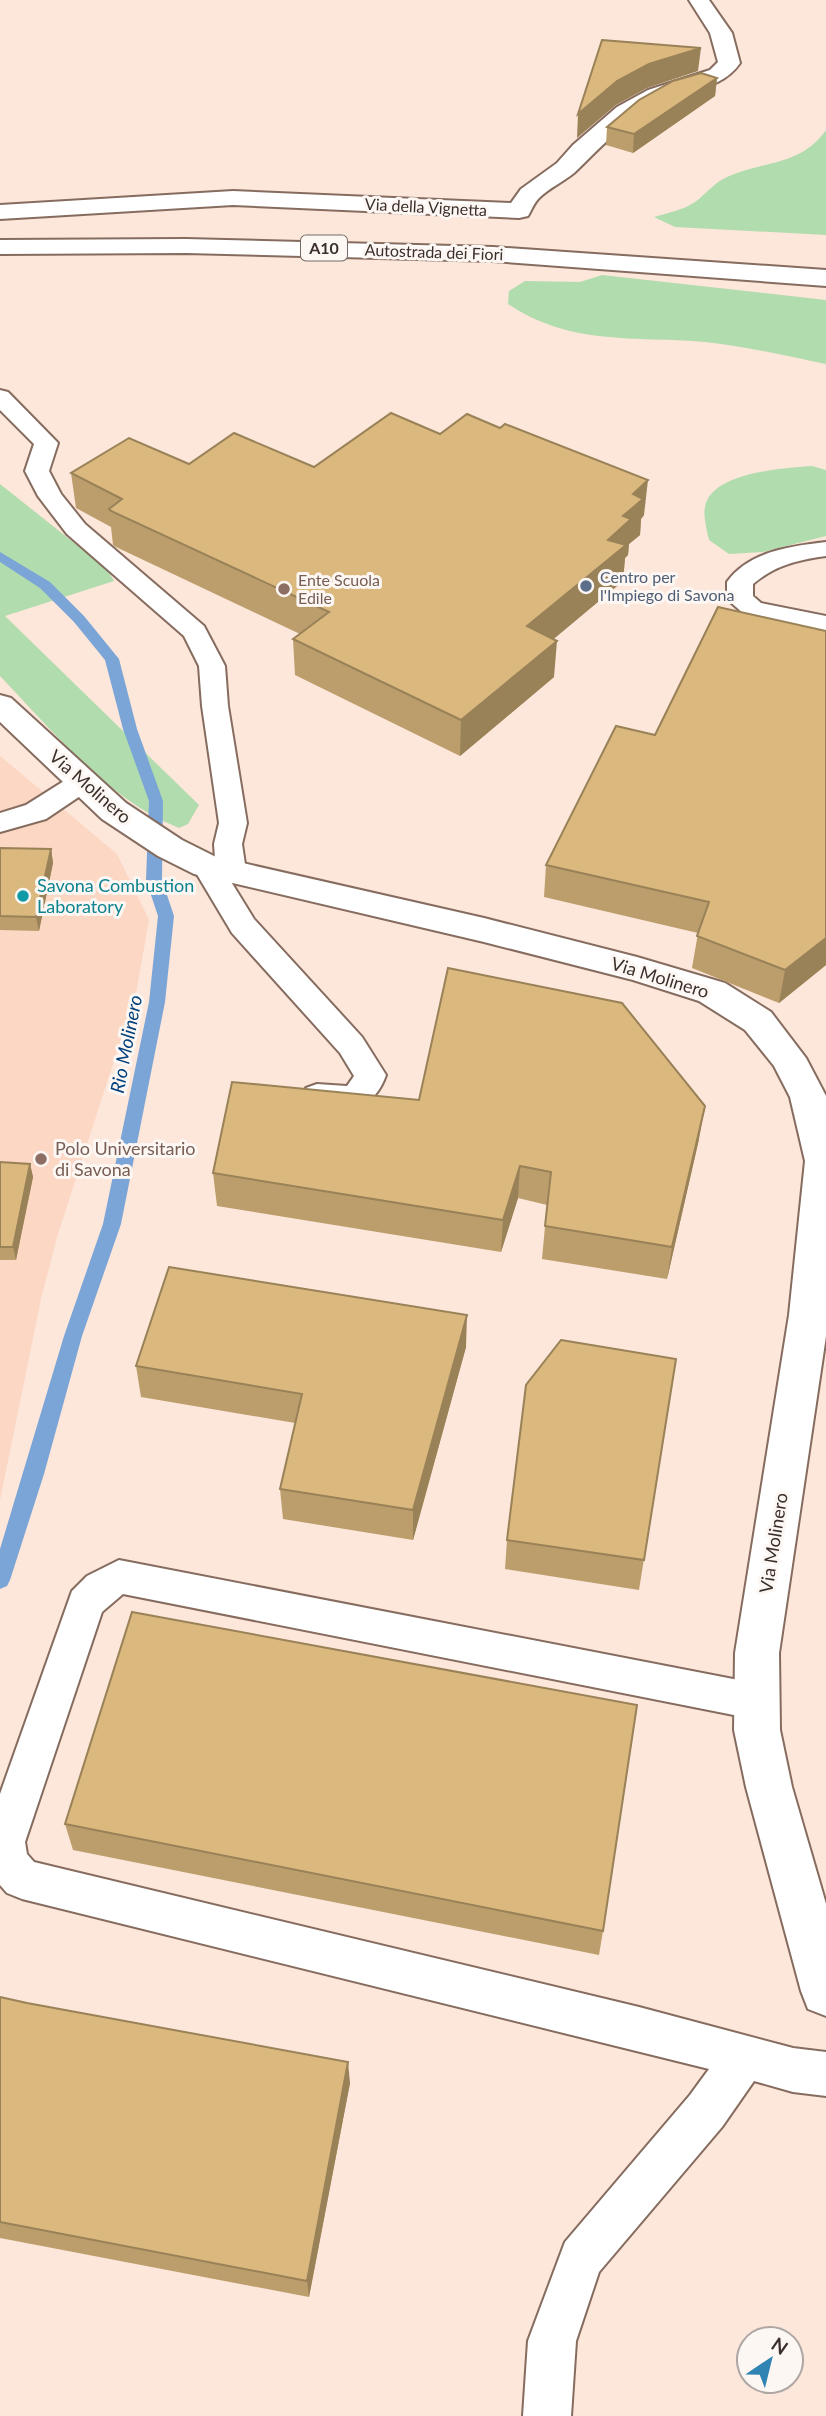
<svg xmlns="http://www.w3.org/2000/svg" width="826" height="2416" font-family="Lato,sans-serif">
  <rect width="100%" height="100%" fill="#fde6da"/>
  <path fill="#fbd7c4" d="M 0,756 L 117,854 L 149,920 L 136,993 L 57,1237 L 41,1299 L 0,1500 Z"/>
  <path fill="#b1dcae" d="M 826,130 L 826,235 L 675,227 L 654,217 C 668,213 683,210 695,202 C 706,194 714,183 725,178 C 763,160 800,167 826,130 Z
    M 602,275 L 826,300 L 826,364 C 786,356 745,346 705,342 C 634,336 570,346 508,304 L 509,291 L 525,281 L 580,282 Z
    M 812,466 L 826,470 L 826,536 L 763,552 L 729,554 L 709,540 C 707,531 703,516 705,507 C 711,472 785,468 812,466 Z
    M 0,484 L 107,569 L 114,581 L 5,616 L 199,805 L 188,824 L 179,828 C 105,798 54,732 0,676 Z"/>
  <g fill="none" stroke-linecap="round" stroke-linejoin="round">
    <path fill="#7ba5d6" fill-rule="evenodd" d="M 0,552 L 50,582 L 84,616 L 119,659 L 137,729 L 163,801 L 162,880 L 174,916 L 165,1002 L 121,1224 L 82,1336 L 44,1474 L 10,1580 L 7,1586 L 0,1589 L 0,1549 L 64,1336 L 103,1224 L 149,1002 L 158,916 L 146,880 L 149,801 L 123,729 L 105,660 L 74,622 L 40,588 L 0,562 Z"/>
    <g stroke="#856c5f" stroke-width="4">
      <path id="service" d="M 0,390 L 8,392 L 58,443 L 49,471 L 61,494 L 85,524 L 204,626 L 225,666 L 228,706 L 247,823 L 242,844 L 246,871 L 241,878 L 230,880 L 254,919 L 362,1037 L 386,1075 C 373,1113 340,1115 306,1104 L 301,1096 L 306,1088 L 317,1084 L 347,1086 L 354,1076 L 340,1053 L 232,933 L 192,866 L 196,859 L 206,856 L 215,859 L 214,844 L 219,823 L 202,706 L 199,666 L 184,636 L 67,534 L 38,496 L 25,471 L 34,444 L 0,410 Z
        M 826,542 L 826,556 C 798,560 775,565 753,584 L 753,596 L 761,603 L 826,616 L 826,632 L 744,614 L 727,599 L 727,582 C 749,551 792,546 826,542 Z
        M 82,773 L 92,776 L 96,782 L 92,788 L 46,819 L 0,832 L 0,813 L 26,805 L 72,776 Z
        M 119,1560 L 759,1684 L 773,1689 L 779,1702 L 773,1715 L 759,1720 L 123,1594 L 102,1612 L 25,1842 L 27,1854 L 34,1862 L 639,2007 L 793,2048 L 826,2052 L 826,2096 L 793,2092 L 754,2081 L 722,2127 L 599,2272 L 576,2341 L 571,2416 L 523,2416 L 528,2341 L 565,2242 L 690,2095 L 709,2069 L 22,1899 L 7,1893 L 0,1885 L 0,1794 L 72,1591 L 87,1576 Z"/>
    </g>
    <g stroke="#856c5f" stroke-width="4">
      <path id="minor" d="M 689,0 L 709,0 L 732,33 L 740,63 C 721,91 688,87 660,102 C 625,120 602,146 574,173 C 563,182 549,188 539,198 C 534,203 531,211 528,216 L 519,218 L 233,205 L 0,219 L 0,205 L 233,191 L 511,203 L 521,189 L 557,163 L 573,145 L 617,107 L 648,90 L 710,70 L 718,62 L 710,33 Z
        M 0,695 L 11,698 L 126,803 L 182,840 L 216,857 L 484,918 L 637,957 L 725,983 L 771,1012 L 806,1058 L 826,1096 L 826,1336 L 779,1653 L 780,1730 L 792,1787 L 826,1904 L 826,2016 L 808,2009 L 801,1991 L 746,1787 L 734,1730 L 735,1653 L 789,1315 L 805,1161 L 790,1097 L 774,1066 L 745,1030 L 699,1001 L 633,980 L 484,942 L 194,874 L 158,856 L 102,819 L 0,722 Z"/>
    </g>
    <g stroke="#856c5f" stroke-width="4">
      <path id="motorway" d="M 186,239 L 493,247 L 826,270 L 826,286 L 493,261 L 186,253 L 0,254 L 0,240 Z"/>
    </g>
    <use href="#service" fill="#fff" fill-rule="evenodd"/>
    <use href="#minor" fill="#fff" fill-rule="evenodd"/>
    <use href="#motorway" fill="#fff" fill-rule="evenodd"/>
  </g>
  <path fill="#bc9e6c" d="M 717,78 L 715,96 L 633,153 L 606,145 L 607,127 Z
    M 440,434 L 644,515 L 641,519 L 640,535 L 629,544 L 628,555 L 625,558 L 623,581 L 553,639 L 554,677 L 460,756 L 295,675 L 293,639 L 300,634 L 116,547 L 113,545 L 111,527 L 76,508 L 71,473 L 189,464 L 314,467 Z
    M 826,631 L 826,965 L 779,1003 L 692,968 L 698,933 L 544,897 L 546,865 Z
    M 0,848 L 51,849 L 53,863 L 39,931 L 0,930 Z
    M 419,1100 L 699,1139 L 667,1279 L 542,1259 L 547,1205 L 518,1198 L 501,1252 L 217,1206 L 213,1173 Z
    M 0,1162 L 30,1164 L 33,1177 L 16,1260 L 0,1260 Z
    M 466,1347 L 413,1540 L 283,1519 L 280,1489 L 295,1423 L 141,1397 L 136,1366 Z
    M 676,1359 L 639,1590 L 505,1569 L 507,1540 Z
    M 65,1824 L 603,1931 L 599,1955 L 73,1850 Z
    M 0,1997 L 350,2083 L 309,2297 L 0,2238 Z"/>
  <path fill="#998158" d="M 701,48 L 698,71 L 647,88 L 616,105 L 577,138 L 578,114 L 617,81 L 649,64 Z
    M 717,78 L 715,96 L 633,153 L 634,134 Z
    M 648,480 L 644,515 L 641,519 L 640,535 L 629,544 L 628,555 L 625,558 L 623,581 L 525,663 L 527,626 L 623,516 L 633,494 Z
    M 557,641 L 554,677 L 460,756 L 461,720 Z
    M 51,849 L 53,863 L 39,931 L 36,917 Z
    M 826,938 L 826,965 L 779,1003 L 785,970 Z
    M 705,1106 L 699,1139 L 667,1279 L 672,1247 Z
    M 30,1164 L 33,1177 L 16,1260 L 13,1247 Z
    M 520,1166 L 518,1198 L 501,1252 L 503,1220 Z
    M 467,1315 L 466,1347 L 413,1540 L 413,1510 Z
    M 348,2062 L 350,2083 L 309,2297 L 307,2281 Z"/>
  <path fill="#dbb87e" stroke="#998158" stroke-width="2" d="M 602,40 L 701,48 L 649,64 L 617,81 L 578,114 Z
    M 701,73 L 717,78 L 634,134 L 607,127 L 639,100 L 673,81 Z
    M 391,413 L 440,434 L 467,414 L 500,428 L 505,424 L 648,480 L 633,494 L 643,499 L 623,516 L 631,519 L 608,540 L 626,545 L 527,626 L 557,641 L 461,720 L 293,639 L 329,612 L 111,511 L 109,509 L 122,499 L 71,473 L 129,438 L 189,464 L 234,433 L 314,467 Z
    M 718,607 L 826,631 L 826,938 L 785,970 L 697,936 L 709,902 L 546,865 L 616,726 L 655,735 Z
    M 0,848 L 51,849 L 36,917 L 0,916 Z
    M 448,968 L 622,1003 L 705,1106 L 672,1247 L 545,1226 L 551,1172 L 520,1166 L 503,1220 L 213,1173 L 232,1082 L 419,1100 Z
    M 0,1162 L 30,1164 L 13,1247 L 0,1247 Z
    M 169,1267 L 467,1315 L 413,1510 L 280,1489 L 302,1394 L 136,1366 Z
    M 561,1340 L 676,1359 L 644,1560 L 507,1540 L 526,1385 Z
    M 132,1612 L 637,1705 L 603,1931 L 65,1824 Z
    M 0,1997 L 27,2003 L 348,2062 L 307,2281 L 0,2222 Z"/>
  <circle fill="#5c6f8a" stroke="#fdf7f4" stroke-width="2.5" cx="586" cy="586" r="7"/>
  <g fill="#8d6e63" stroke="#fdf7f4" stroke-width="2.5">
    <circle cx="284" cy="589" r="7"/>
    <circle cx="41" cy="1159" r="7"/>
  </g>
  <circle fill="#0f9aa8" stroke="#fdf7f4" stroke-width="2.5" cx="23" cy="896" r="7"/>
  <g text-anchor="middle" stroke-width="6" stroke-linejoin="round" paint-order="stroke">
    <g font-size="16" fill="#3a2f29" stroke="#fdf7f4">
      <text transform="translate(426 207) rotate(3)" y="6">Via della Vignetta</text>
      <text transform="translate(434 252) rotate(2)" y="6">Autostrada dei Fiori</text>
    </g>
    <rect fill="#fdf7f4" stroke="#746b66" stroke-width="2" x="301" y="235.5" width="46" height="25" rx="5"/>
    <g font-size="16" font-weight="bold" fill="#3a2f29">
      <text x="324" y="254">A10</text>
    </g>
    <g font-size="16" fill="#4e5e75" stroke="#fdf7f4" text-anchor="start">
      <text x="600" y="583">Centro per<tspan x="600" dy="18">l'Impiego di Savona</tspan></text>
    </g>
    <g font-size="16" fill="#785e54" stroke="#fdf7f4" text-anchor="start">
      <text x="298" y="586">Ente Scuola<tspan x="298" dy="18">Edile</tspan></text>
    </g>
    <g font-size="18" fill="#3a2f29" stroke="#fdf7f4">
      <text transform="translate(90 787) rotate(41)" y="6">Via Molinero</text>
      <text transform="translate(660 978) rotate(17)" y="6">Via Molinero</text>
      <text transform="translate(774 1543) rotate(-81)" y="6">Via Molinero</text>
    </g>
    <g font-size="18" fill="#0d838f" stroke="#fdf7f4" text-anchor="start">
      <text x="37" y="892">Savona Combustion<tspan x="37" dy="21">Laboratory</tspan></text>
    </g>
    <g font-size="18" fill="#785e54" stroke="#fdf7f4" text-anchor="start">
      <text x="55" y="1155">Polo Universitario<tspan x="55" dy="21">di Savona</tspan></text>
    </g>
    <g font-size="19" font-style="italic" fill="#00417b" stroke="#fdf7f4">
      <text transform="translate(126 1044) rotate(-79)" y="7">Rio Molinero</text>
    </g>
  </g>
  <g transform="translate(770 2360) rotate(35)"><circle r="33" fill="#fdf7f4" stroke="#afa7a3" stroke-width="2"/>
  <path d="M0-5L12 26L0 18L-12 26Z" fill="#2f84b3"/>
  <text y="-10" font-size="19" font-weight="bold" text-anchor="middle" fill="#3a2f29">N</text>
  </g>
</svg>
